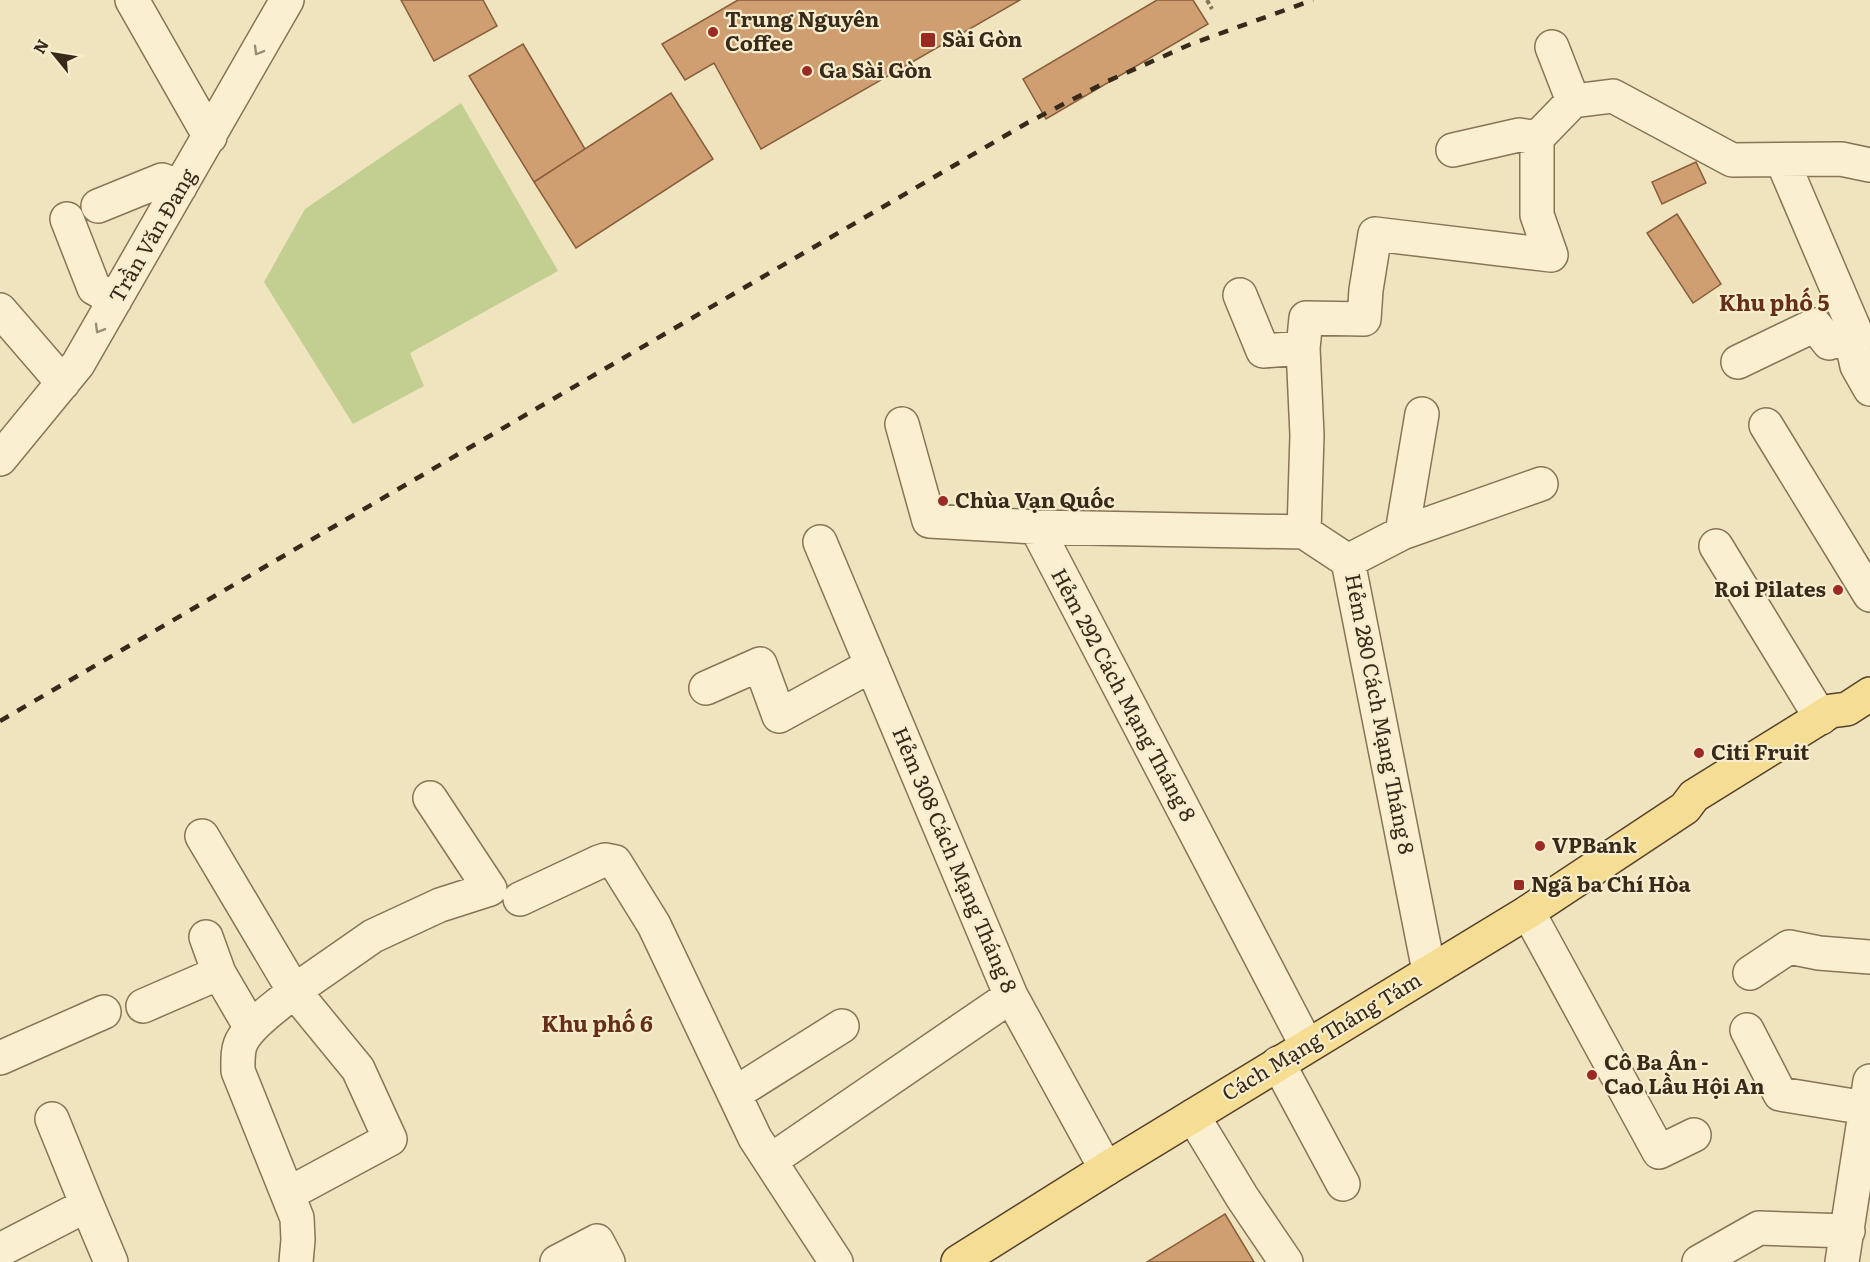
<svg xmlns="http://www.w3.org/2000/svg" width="1870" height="1262" font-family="Literata,serif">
  <rect width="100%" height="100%" fill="#efe4be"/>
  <path fill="#c3ce91" d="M 461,103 L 558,271 L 410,353 L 424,386 L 353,424 L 264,282 L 305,209 Z"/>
  <path fill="#cf9f72" stroke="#885e3b" stroke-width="1.5" d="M 401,0 L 483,0 L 497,26 L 434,61 Z
    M 738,0 L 1020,0 L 761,149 L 714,63 L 685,80 L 662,44 Z
    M 1157,0 L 1193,0 L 1208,24 L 1046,119 L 1023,79 Z
    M 523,44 L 585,149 L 534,182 L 469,76 Z
    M 671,93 L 713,159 L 576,248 L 534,182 Z
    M 1696,162 L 1706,183 L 1662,204 L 1652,182 Z
    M 1677,214 L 1721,284 L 1693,303 L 1647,233 Z
    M 1225,1214 L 1254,1262 L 1147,1262 Z"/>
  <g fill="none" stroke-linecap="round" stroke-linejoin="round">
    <g stroke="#887456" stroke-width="36">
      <path id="minor" d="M 132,0 L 210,137
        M 1552,47 L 1573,101
        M 1537,138 L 1573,101 L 1613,96 L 1732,160 L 1841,159 L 1870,165
        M 1453,150 L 1519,135 L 1537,138
        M 1782,160 L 1856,333 L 1853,348 L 1857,366 L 1870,389
        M 98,206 L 162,180 L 180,187
        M 67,219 L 94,288 L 115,300
        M 1240,295 L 1263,351 L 1303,348
        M 0,310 L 63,383
        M 1738,362 L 1815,325 L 1829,343 L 1856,333
        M 902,424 L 929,521 L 1036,527 L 1307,1046
        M 1766,425 L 1870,595
        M 0,459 L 78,364 L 287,0
        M 1036,527 L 1304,532 L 1348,561 L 1429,971
        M 1304,532 L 1307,435 L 1303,348 L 1306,318 L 1364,319 L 1366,290 L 1375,234 L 1551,255 L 1537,215 L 1537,138
        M 1402,533 L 1541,484
        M 820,542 L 1011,996 L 1106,1169
        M 1716,546 L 1821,718
        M 1348,561 L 1402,533 L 1422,414
        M 706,688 L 760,664 L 779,716 L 872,665
        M 202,836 L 294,991 L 373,936 L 440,905 L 490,889 L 430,798
        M 520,899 L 599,862 L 605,860 L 615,862 L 654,925 L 755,1138 L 836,1262
        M 1528,912 L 1659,1152 L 1694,1135
        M 206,937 L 219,973
        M 1750,973 L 1789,947 L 1819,953 L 1870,957
        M 143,1006 L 219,973 L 251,1028
        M 1747,1030 L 1780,1094 L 1866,1108
        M 0,1058 L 104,1012
        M 1278,1063 L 1343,1184
        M 734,1094 L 842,1026
        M 1193,1116 L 1242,1197 L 1286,1262
        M 770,1161 L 1011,996
        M 288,1194 L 390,1139 L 358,1069 L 294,991 C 279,1005 253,1021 243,1039 C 237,1048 238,1061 238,1071 L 297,1218 L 298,1240 L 296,1262
        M 87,1205 L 111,1262
        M 0,1250 L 87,1205 L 52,1119
        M 557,1262 L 597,1241 L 608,1262
        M 1699,1262 L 1759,1228 L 1848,1231
        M 1842,1262 L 1870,1081"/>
    </g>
    <g stroke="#55412b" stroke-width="36">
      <path id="major" d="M 958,1262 L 1106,1169 L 1528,912 L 1685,808 L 1694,796 L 1831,711 L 1847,709 L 1870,694"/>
    </g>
    <path stroke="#887456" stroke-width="4" stroke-dasharray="4.5 3" stroke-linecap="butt" d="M 1207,0 L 1212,9"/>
    <use href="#minor" stroke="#faf0d1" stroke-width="33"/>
    <use href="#major" stroke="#f5dd93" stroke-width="33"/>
    <path stroke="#372a1b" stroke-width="4.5" stroke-dasharray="10 10" stroke-linecap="butt" d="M 0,721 L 1027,123 L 1108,81 L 1191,44 L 1313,0"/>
  </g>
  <defs><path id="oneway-chevron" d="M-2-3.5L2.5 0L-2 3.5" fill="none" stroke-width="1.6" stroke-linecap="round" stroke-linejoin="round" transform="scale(1.5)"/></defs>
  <g stroke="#988d76">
    <use href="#oneway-chevron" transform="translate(258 51) rotate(120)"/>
    <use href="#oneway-chevron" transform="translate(99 329) rotate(120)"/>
  </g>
  <g fill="#9a2a23" stroke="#f7edcd" stroke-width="2">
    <circle cx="713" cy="32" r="6"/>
    <rect x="920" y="32" width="16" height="16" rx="3"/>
    <circle cx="807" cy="71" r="6"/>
    <circle cx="943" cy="501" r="6"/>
    <circle cx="1838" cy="590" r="6"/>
    <circle cx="1699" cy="753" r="6"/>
    <circle cx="1540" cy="846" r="6"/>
    <rect x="1513" y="879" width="12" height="12" rx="3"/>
    <circle cx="1592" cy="1075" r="6"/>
  </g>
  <g text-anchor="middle" stroke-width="4.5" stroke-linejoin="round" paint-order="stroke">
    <g font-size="21" font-weight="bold" fill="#372a1b" stroke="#f7edcd" text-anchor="start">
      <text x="725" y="27">Trung Nguyên<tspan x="725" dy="24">Coffee</tspan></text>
      <text x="942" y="47">Sài Gòn</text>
      <text x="819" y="78">Ga Sài Gòn</text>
      <text x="955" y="508">Chùa Vạn Quốc</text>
      <text x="1826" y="597" text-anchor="end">Roi Pilates</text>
      <text x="1711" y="760">Citi Fruit</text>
      <text x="1552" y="853">VPBank</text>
      <text x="1531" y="892">Ngã ba Chí Hòa</text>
      <text x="1604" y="1070">Cô Ba Ân -<tspan x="1604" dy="24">Cao Lầu Hội An</tspan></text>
    </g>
    <g font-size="21" fill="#372a1b" stroke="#f7edcd">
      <text transform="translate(153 236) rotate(-60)" y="7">Trần Văn Ðang</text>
      <text transform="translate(1123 695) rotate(62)" y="7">Hẻm 292 Cách Mạng Tháng 8</text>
      <text transform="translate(1379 714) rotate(79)" y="7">Hẻm 280 Cách Mạng Tháng 8</text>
      <text transform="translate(954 860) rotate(67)" y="7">Hẻm 308 Cách Mạng Tháng 8</text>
      <text transform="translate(1322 1037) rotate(-31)" y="7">Cách Mạng Tháng Tám</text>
    </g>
    <g font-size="22" font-weight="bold" fill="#652e19" stroke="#f7edcd">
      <text x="1774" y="311">Khu phố 5</text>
      <text x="597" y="1032">Khu phố 6</text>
    </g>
  </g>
  <g transform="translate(54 54) rotate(300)" stroke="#f7edcd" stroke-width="4.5" paint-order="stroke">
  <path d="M0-4.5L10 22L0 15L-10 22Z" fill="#372a1b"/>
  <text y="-9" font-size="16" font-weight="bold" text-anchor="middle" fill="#372a1b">N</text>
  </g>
</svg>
